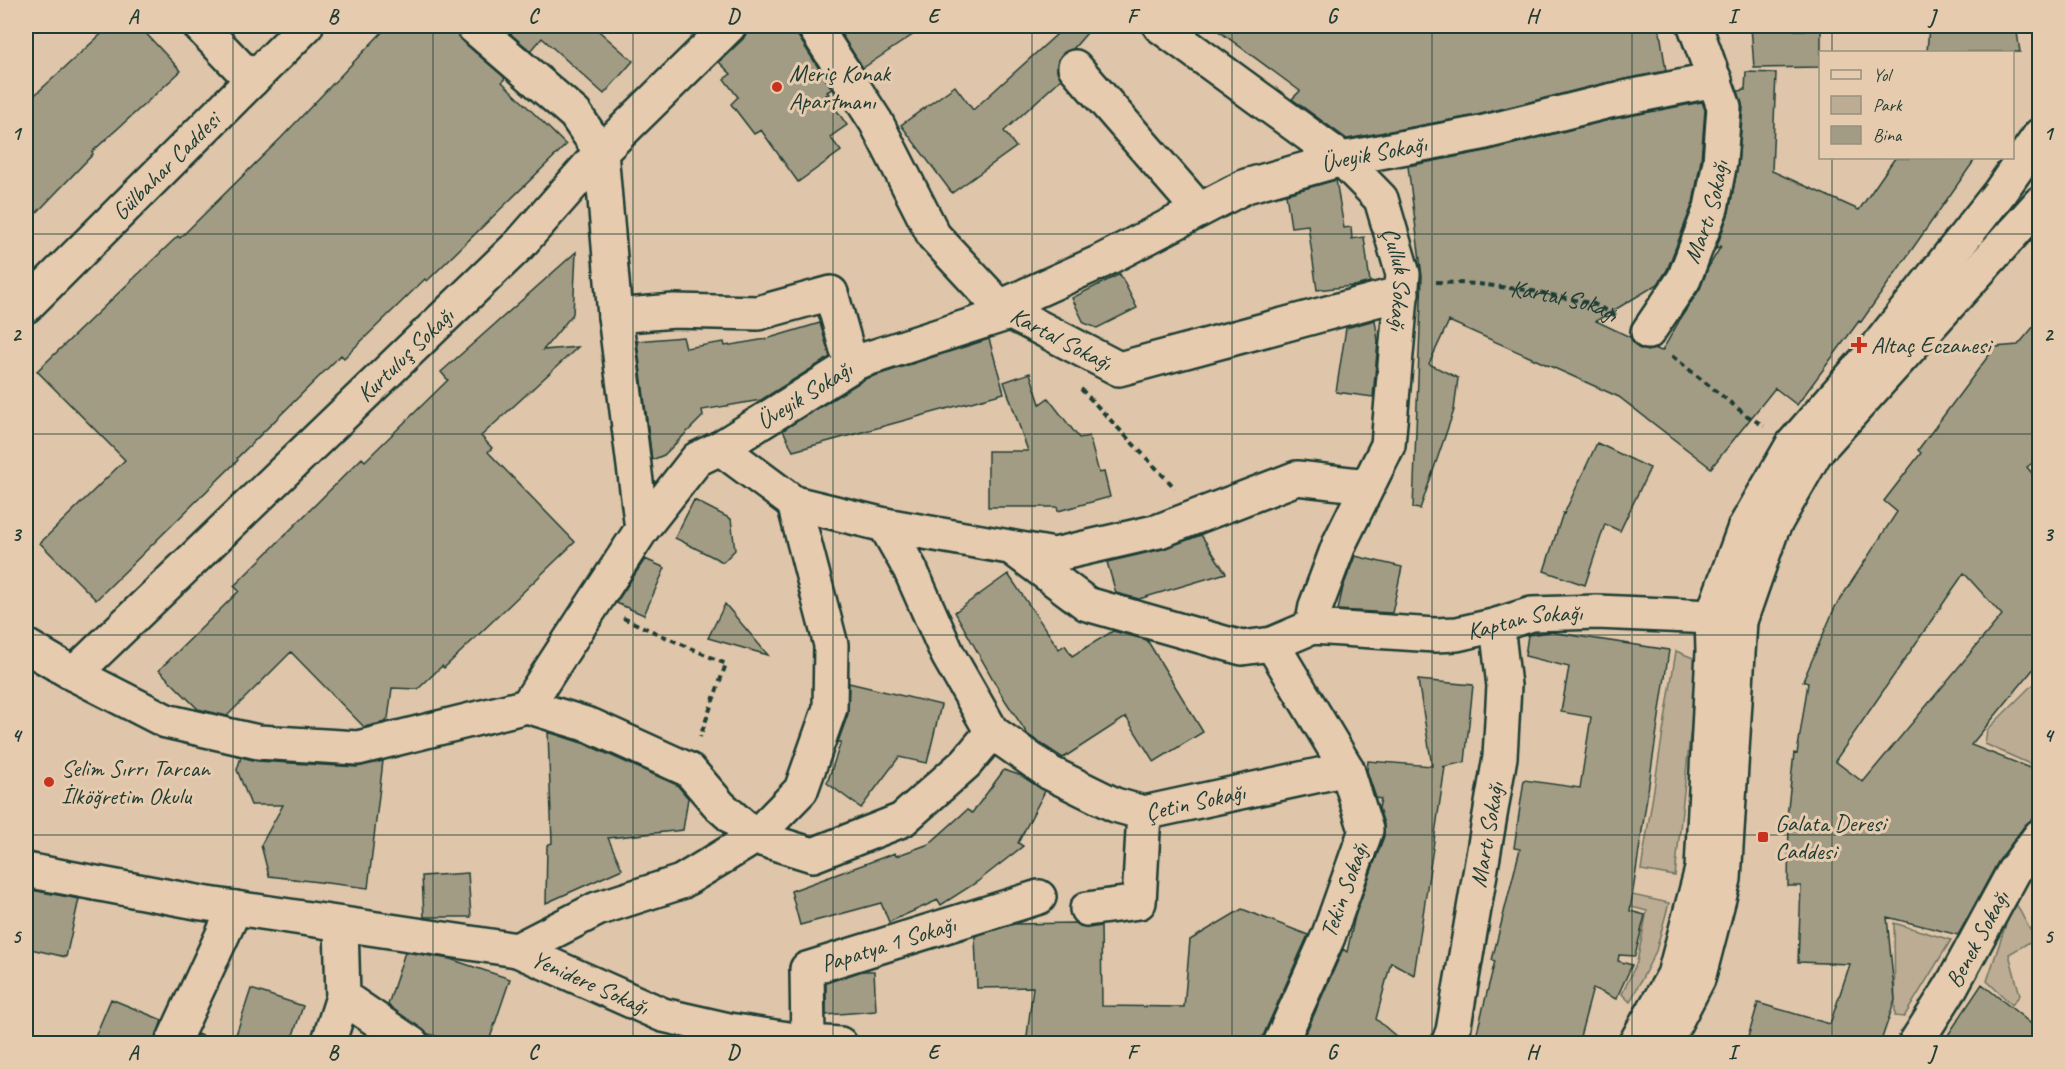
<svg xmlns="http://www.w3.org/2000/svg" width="2065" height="1069" font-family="Caveat,sans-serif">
  <rect width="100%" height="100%" fill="#dfc5a9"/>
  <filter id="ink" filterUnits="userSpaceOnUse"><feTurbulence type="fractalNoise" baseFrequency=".0167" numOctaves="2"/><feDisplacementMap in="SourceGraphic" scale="12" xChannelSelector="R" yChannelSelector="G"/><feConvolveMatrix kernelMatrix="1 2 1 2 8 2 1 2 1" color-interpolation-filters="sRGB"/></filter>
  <g filter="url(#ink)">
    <path fill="#bcac94" stroke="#6e7464" stroke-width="1.5" d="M 1676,651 L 1698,660 L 1675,876 L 1641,870 Z
      M 2039,681 L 2039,768 L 1985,744 L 1987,730 L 2029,688 Z
      M 1568,881 L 1669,903 L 1656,951 L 1630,1002 L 1622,994 L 1637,962 L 1647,911 L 1565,889 Z
      M 2014,900 L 2035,939 L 2009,954 L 2020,995 L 2012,1005 L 1987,981 Z
      M 1894,923 L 1951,940 L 1904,1017 L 1895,1016 Z"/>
    <path fill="#a39c85" stroke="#1f3d34" stroke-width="1.5" fill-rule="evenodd" d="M 110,26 L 139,26 L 181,71 L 92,152 L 93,154 L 26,224 L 26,103 Z
      M 388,26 L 455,26 L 456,33 L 461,40 L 505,78 L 502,82 L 566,145 L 427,281 L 425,279 L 344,358 L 341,355 L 237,458 L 238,460 L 96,600 L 40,543 L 125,460 L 37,371 L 178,236 L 180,238 L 281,138 Z
      M 501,26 L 593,26 L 633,61 L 604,94 L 542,38 L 531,51 Z
      M 747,26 L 796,26 L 798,36 L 832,89 L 827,92 L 829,94 L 826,95 L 847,125 L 830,137 L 841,151 L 798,182 L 761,130 L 754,134 L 731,104 L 738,97 L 724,79 L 731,74 L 719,62 L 743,39 L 747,32 Z
      M 836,26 L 926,26 L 863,68 Z
      M 1066,26 L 1093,26 L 1073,49 L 1063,53 L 1058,60 L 1057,70 L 1061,79 L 1004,131 L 1016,147 L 952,193 L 901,125 L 955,86 L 973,110 Z
      M 1212,26 L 1659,26 L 1666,71 L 1605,83 L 1477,115 L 1347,139 L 1292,99 L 1300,91 Z
      M 1751,26 L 1795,26 L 1795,30 L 1821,30 L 1821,67 L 1754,68 Z
      M 1929,26 L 2016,26 L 2020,52 L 1927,52 Z
      M 1746,72 L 1776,73 L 1772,171 L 1859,210 L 1895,158 L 1976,158 L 1861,322 L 1859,321 L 1797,405 L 1775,388 L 1711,468 L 1619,397 L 1449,321 L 1429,364 L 1458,378 L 1454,410 L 1420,509 L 1413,508 L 1422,276 L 1408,166 L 1486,151 L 1613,119 L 1702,102 L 1705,110 L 1701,160 L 1693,203 L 1667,270 L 1658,284 L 1596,321 L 1630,337 L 1638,348 L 1647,351 L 1656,349 L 1662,351 L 1682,316 L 1700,289 L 1708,268 L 1721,246 L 1716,249 L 1729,212 L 1738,165 L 1743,108 L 1738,91 L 1745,90 Z
      M 1336,180 L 1344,228 L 1351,227 L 1352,239 L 1364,237 L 1370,282 L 1351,287 L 1352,286 L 1317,290 L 1308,225 L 1291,227 L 1286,194 Z
      M 576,252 L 573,314 L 543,350 L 578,347 L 481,436 L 492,448 L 488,452 L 575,542 L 444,668 L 442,666 L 418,689 L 392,688 L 388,719 L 385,722 L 364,727 L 291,652 L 227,716 L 198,709 L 159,670 L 239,591 L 234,586 L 362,458 L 365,461 L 448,380 L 441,372 Z
      M 1120,274 L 1137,308 L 1097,328 L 1084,323 L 1072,298 Z
      M 2040,319 L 2040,457 L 2027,467 L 2040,483 L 2040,661 L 1971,745 L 2040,772 L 2040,806 L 2034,818 L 2025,825 L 1998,862 L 1958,935 L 1887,917 L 1895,1000 L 1880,1044 L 1870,1042 L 1870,1044 L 1746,1044 L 1758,1003 L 1830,1024 L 1850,964 L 1798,962 L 1801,886 L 1788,886 L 1789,818 L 1787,817 L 1794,753 L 1797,754 L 1808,683 L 1803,681 L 1835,607 L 1897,512 L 1884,501 L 1921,453 L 1918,450 L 1995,347 L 2018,345 ZM 1964,573 L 2002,615 L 1863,782 L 1835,761 Z
      M 1375,320 L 1378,341 L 1373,397 L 1336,392 L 1346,328 Z
      M 820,323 L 830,357 L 761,400 L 702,410 L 703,416 L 664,455 L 652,460 L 637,341 L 683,337 L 686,348 L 724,342 L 725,346 L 766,339 Z
      M 989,339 L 1004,393 L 793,451 L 783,430 L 865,379 Z
      M 1030,373 L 1040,404 L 1048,398 L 1079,438 L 1089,436 L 1099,473 L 1104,472 L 1110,497 L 1058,511 L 1057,507 L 988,507 L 988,451 L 1028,451 L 1004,382 Z
      M 1597,443 L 1650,468 L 1620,531 L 1605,524 L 1585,585 L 1544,571 L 1563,513 L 1564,514 Z
      M 694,500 L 731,519 L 735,550 L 723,562 L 675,538 Z
      M 1201,535 L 1226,573 L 1139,599 L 1116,593 L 1107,562 L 1163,549 Z
      M 1355,556 L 1402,567 L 1392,613 L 1338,610 L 1343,587 Z
      M 645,559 L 665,568 L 644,615 L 616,603 Z
      M 1008,574 L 1059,649 L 1065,645 L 1072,656 L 1113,631 L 1147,640 L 1203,732 L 1154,762 L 1126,717 L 1063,758 L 1028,735 L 1003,697 L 955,612 Z
      M 725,604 L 768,655 L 708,638 Z
      M 1550,632 L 1669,650 L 1630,911 L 1645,915 L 1635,956 L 1619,955 L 1618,961 L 1632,965 L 1616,999 L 1593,988 L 1578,1044 L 1474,1044 L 1495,961 L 1492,960 L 1520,849 L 1514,848 L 1524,780 L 1580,788 L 1591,717 L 1561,712 L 1569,667 L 1525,656 L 1528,635 Z
      M 1418,680 L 1473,685 L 1465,762 L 1442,767 L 1445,767 L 1414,975 L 1391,962 L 1376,1019 L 1405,1044 L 1301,1044 L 1343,949 L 1347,952 L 1355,916 L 1384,836 L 1384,824 L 1379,808 L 1381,799 L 1376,798 L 1367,771 L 1368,761 L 1432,766 Z
      M 849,683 L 941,705 L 927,763 L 899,757 L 861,808 L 827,783 L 841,742 L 838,742 L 848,714 Z
      M 548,732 L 585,744 L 677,785 L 688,798 L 683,830 L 608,838 L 622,869 L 546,903 L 547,845 L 552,843 Z
      M 241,757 L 257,761 L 357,767 L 383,761 L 368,888 L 269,876 L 261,845 L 283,805 L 251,805 L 237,770 Z
      M 1004,770 L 1022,776 L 1045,791 L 1018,843 L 1023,846 L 977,882 L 941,905 L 938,900 L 889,922 L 881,903 L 800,925 L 791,891 L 895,853 L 896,856 L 929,844 L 967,810 L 972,813 Z
      M 468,873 L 471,917 L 424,917 L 422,876 Z
      M 26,889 L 79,899 L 66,957 L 26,948 Z
      M 1242,909 L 1308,935 L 1263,1036 L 1262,1044 L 1026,1044 L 1033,987 L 977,988 L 975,936 L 1014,924 L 1076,923 L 1080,926 L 1089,928 L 1101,926 L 1102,1006 L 1184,1007 L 1190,940 Z
      M 405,952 L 450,959 L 510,979 L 488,1044 L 458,1044 L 426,1033 L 388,1005 Z
      M 862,971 L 874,971 L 876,1011 L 826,1015 L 826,983 Z
      M 1982,984 L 2040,1031 L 2040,1044 L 1942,1044 Z
      M 251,989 L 303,1006 L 290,1044 L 233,1044 Z
      M 111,999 L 162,1020 L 154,1044 L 92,1044 Z
      M 197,1034 L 217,1042 L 217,1044 L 193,1044 Z"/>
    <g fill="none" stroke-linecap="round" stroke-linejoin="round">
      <g stroke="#1f3d34" stroke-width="38">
        <g id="street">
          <path d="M 200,26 L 252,80"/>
          <path id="s2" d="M 1160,26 L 1342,159 L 1381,199 L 1403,274 L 1388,445 L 1340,542 L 1316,606 L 1312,627"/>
          <path d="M 1075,67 L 1199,210"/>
          <path id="s3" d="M 1000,307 L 1100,262 L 1246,186 L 1342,159 L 1481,133 L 1609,101 L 1715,80"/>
          <path id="s4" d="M 1000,307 L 1119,369 L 1402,293"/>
          <path d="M 615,316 L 674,311 L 758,313 L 831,293 L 847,350 L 857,362"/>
          <path id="s5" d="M 1648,332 L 1684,279 L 1711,208 L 1720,162 L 1724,107 L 1695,26"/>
          <path d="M 720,448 L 794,503 L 885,525"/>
          <path d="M 794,503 L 831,645 L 830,708 L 801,790 L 755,837 L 813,855 L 902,820 L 966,763 L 992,732 L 948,655 L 910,569 L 885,525 L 1054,555 L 1159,531 L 1297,478 L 1367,486"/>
          <path id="s6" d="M 642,529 L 697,459 L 720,448 L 857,362 L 1003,315 L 1000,307 L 934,236 L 876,122 L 814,26"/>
          <path id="s7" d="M 1016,551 L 1087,604 L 1242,648 L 1272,644 L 1312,627 L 1435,635 L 1457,634 L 1497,625 L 1532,614 L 1597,612 L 1712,617 L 1740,621"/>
          <path d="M 1272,644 L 1347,769 L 1366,830 L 1328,937 L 1280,1044"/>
          <path d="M 26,646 L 74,674 L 166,721 L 258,742 L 358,748 L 527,706 L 642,529 L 615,316 L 601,152 L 575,114 L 473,26"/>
          <path id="s8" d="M 74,674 L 520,244 L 601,152 L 729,26"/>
          <path id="s9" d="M 992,732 L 1050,773 L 1115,805 L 1144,813 L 1347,769"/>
          <path d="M 26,870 L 202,903 L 517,950 L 597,909 L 681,882 L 755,837 L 720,806 L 689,770 L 592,726 L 527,706"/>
          <path d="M 1087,909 L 1139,902 L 1144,813"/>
          <path id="s10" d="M 517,950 L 663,1015 L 729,1030 L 808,1042 L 840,1044"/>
          <path d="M 343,997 L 412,1044"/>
          <path id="s11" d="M 808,1042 L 807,969 L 1039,897"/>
          <path d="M 172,1044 L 235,908"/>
          <path d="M 328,1044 L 343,997 L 341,924"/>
          <path id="s12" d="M 1448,1044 L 1453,1031 L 1500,757 L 1504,686 L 1497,625"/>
          <path id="s13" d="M 1915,1044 L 1951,987 L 2014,871 L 2040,836"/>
        </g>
      </g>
      <g stroke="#1f3d34" stroke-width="38">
        <g id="secondary">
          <path id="s14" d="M 26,306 L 306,26"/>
          <path d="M 1635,1044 L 1674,975 L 1702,869 L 1713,651 L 1712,617 L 1745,527 L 1793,444 L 1875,350 L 2000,192 L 2040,135"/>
          <path d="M 1664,1044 L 1698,979 L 1724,879 L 1740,621 L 1772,529 L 1815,453 L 2040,203"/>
        </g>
      </g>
      <g stroke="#1f3d34" stroke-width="4" stroke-dasharray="6 4.5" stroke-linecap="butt">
        <path id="s1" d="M 1436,282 L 1478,284 L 1533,291 L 1594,304 L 1618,317"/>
        <path d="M 1672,356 L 1746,415 L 1764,426"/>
        <path d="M 1081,389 L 1175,488"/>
        <path d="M 623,618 L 726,664 L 700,737"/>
      </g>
      <use href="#street" stroke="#e7cbae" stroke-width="33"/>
      <use href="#secondary" stroke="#e7cbae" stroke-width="33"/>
    </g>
  </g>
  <path fill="none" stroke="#1f3d34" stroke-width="1.5" stroke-opacity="0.55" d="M 233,26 L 233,1044M 433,26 L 433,1044M 633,26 L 633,1044M 833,26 L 833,1044M 1032,26 L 1032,1044M 1232,26 L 1232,1044M 1432,26 L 1432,1044M 1632,26 L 1632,1044M 1832,26 L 1832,52M 1832,158 L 1832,1044M 26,234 L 2040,234M 26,434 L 2040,434M 26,635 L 2040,635M 26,835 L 2040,835"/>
  <g fill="#c8321e" stroke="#e7cbae" stroke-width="2">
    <circle cx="777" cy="87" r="6"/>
    <path d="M1856 336h6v6h6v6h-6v6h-6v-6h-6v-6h6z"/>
    <circle cx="49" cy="782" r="6"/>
    <rect x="1757" y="831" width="12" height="12" rx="3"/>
  </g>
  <g text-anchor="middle" stroke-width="6" stroke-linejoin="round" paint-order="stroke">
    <g font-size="24" fill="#1f3d34" stroke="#e7cbae" text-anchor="start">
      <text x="789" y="81">Meriç Konak<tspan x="789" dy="28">Apartmanı</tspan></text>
      <text x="1871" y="353">Altaç Eczanesi</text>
      <text x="61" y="776">Selim Sırrı Tarcan<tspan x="61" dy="28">İlköğretim Okulu</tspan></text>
      <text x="1775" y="831">Galata Deresi<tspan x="1775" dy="28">Caddesi</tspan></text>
    </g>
    <g font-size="24" fill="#1f3d34" stroke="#e7cbae">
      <text dy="8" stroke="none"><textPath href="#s3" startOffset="406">Üveyik Sokağı</textPath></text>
      <text dy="8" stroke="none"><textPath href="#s14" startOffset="198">Gülbahar Caddesi</textPath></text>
      <text dy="8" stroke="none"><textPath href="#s5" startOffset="135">Martı Sokağı</textPath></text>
      <text dy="8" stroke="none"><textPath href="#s2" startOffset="364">Çulluk Sokağı</textPath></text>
      <text dy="8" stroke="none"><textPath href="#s1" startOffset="130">Kartal Sokağı</textPath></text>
      <text dy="8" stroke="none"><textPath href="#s4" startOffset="69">Kartal Sokağı</textPath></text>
      <text dy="8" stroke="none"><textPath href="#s8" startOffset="460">Kurtuluş Sokağı</textPath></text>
      <text dy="8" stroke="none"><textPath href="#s6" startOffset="214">Üveyik Sokağı</textPath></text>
      <text dy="8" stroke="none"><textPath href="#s7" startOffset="538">Kaptan Sokağı</textPath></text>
      <text dy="8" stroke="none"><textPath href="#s9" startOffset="226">Çetin Sokağı</textPath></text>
      <text dy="8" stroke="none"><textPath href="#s12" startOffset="213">Martı Sokağı</textPath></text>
      <text transform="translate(1344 890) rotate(-70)" y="8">Tekin Sokağı</text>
      <text dy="8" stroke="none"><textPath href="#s13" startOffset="122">Benek Sokağı</textPath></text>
      <text dy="8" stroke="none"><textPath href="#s11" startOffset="158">Papatya 1 Sokağı</textPath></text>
      <text dy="8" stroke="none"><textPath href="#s10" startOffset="80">Yenidere Sokağı</textPath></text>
    </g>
  </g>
  <rect width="2065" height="1069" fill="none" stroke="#e7cbae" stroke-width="66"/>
  <rect x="1819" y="51" width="195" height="108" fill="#e7cbae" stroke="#97927d" stroke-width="1.5"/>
  <rect x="1831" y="70" width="30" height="9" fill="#e7cbae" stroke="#97927d" stroke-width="1.5"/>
  <text x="1873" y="81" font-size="18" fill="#1f3d34">Yol</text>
  <rect x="1831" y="96" width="30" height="18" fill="#bcac94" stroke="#97927d" stroke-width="1.5"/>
  <text x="1873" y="111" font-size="18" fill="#1f3d34">Park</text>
  <rect x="1831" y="126" width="30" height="18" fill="#a39c85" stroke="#97927d" stroke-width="1.5"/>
  <text x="1873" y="141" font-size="18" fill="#1f3d34">Bina</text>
  <rect x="33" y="33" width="1999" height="1003" fill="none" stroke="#1f3d34" stroke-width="2"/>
  <g font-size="20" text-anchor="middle" font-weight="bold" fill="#1f3d34">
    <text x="133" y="23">A</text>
    <text x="333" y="23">B</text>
    <text x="533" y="23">C</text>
    <text x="733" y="23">D</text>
    <text x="933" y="23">E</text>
    <text x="1132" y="23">F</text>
    <text x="1332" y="23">G</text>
    <text x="1532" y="23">H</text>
    <text x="1732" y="23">I</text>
    <text x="1932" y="23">J</text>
    <text x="16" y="140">1</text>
    <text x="2048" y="140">1</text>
    <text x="16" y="341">2</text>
    <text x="2048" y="341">2</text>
    <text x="16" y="541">3</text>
    <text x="2048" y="541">3</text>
    <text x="16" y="742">4</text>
    <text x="2048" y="742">4</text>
    <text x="16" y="943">5</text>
    <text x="2048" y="943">5</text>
    <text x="133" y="1059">A</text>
    <text x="333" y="1059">B</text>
    <text x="533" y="1059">C</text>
    <text x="733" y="1059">D</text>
    <text x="933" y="1059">E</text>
    <text x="1132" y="1059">F</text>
    <text x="1332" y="1059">G</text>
    <text x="1532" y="1059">H</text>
    <text x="1732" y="1059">I</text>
    <text x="1932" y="1059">J</text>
  </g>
</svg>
